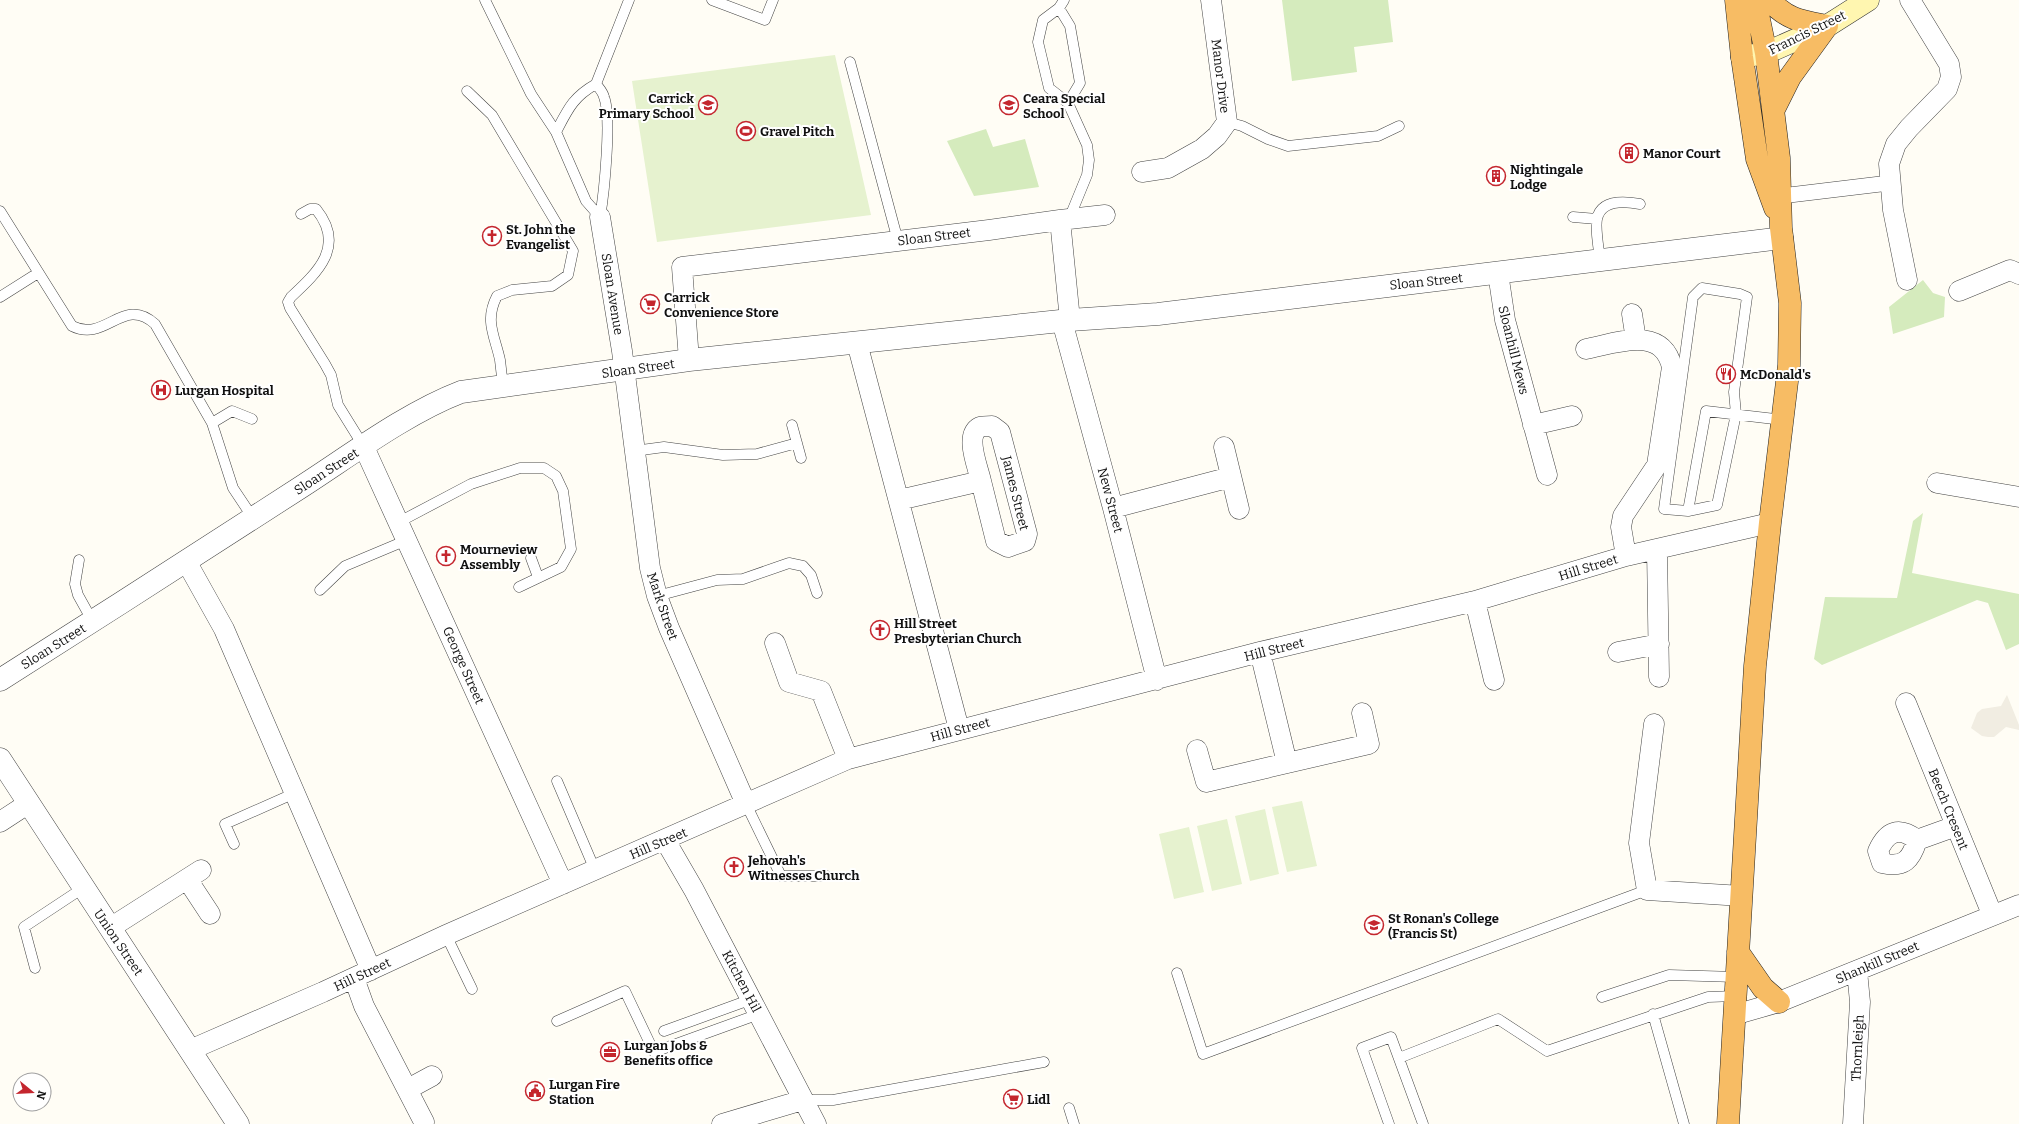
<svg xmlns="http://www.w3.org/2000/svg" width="2019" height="1124" font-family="Bitter,serif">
  <rect width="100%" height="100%" fill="#fffdf5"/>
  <path fill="#d5ebbd" d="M 1282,0 L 1388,0 L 1393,42 L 1354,47 L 1357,72 L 1292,81 Z
    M 986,129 L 993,147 L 1025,139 L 1039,187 L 974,196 L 947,141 Z
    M 1923,280 L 1933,293 L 1945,297 L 1944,317 L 1893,334 L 1889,307 Z
    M 1923,513 L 1912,573 L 2019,594 L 2019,644 L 2006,650 L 1988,603 L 1977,600 L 1822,665 L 1814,659 L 1825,597 L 1897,598 L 1913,521 Z"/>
  <path fill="#e6f2cf" d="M 835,55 L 871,215 L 657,242 L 632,81 Z
    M 1302,801 L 1317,866 L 1287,872 L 1272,807 Z
    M 1265,809 L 1279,874 L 1250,881 L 1235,816 Z
    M 1227,819 L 1242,884 L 1212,891 L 1197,826 Z
    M 1189,827 L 1204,892 L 1174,899 L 1159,834 Z"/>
  <path fill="#f1ede2" d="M 2007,695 L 2019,725 L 2019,730 L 2006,727 L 1994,737 L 1988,737 L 1982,736 L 1971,728 L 1977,713 L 1982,709 L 2001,706 Z"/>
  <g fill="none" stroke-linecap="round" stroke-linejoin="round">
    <g stroke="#444" stroke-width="11">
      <path id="service" d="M 485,0 L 531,94 L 556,132
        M 712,0 L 765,20 L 773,0
        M 1064,0 L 1059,8 L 1043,20 L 1038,42 L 1049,88 L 1068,103 L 1087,145 L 1089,160 L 1087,175 L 1069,219
        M 1059,8 L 1070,26 L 1080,83 L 1068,103
        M 850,62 L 898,241
        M 596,84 C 573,97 568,109 556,132 L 586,201 L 600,217
        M 467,91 L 492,115 L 573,251 L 568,275 L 552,286 L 512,290 L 497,296 C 484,321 495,336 500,360 C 501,369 502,377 503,386
        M 1227,122 L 1242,126 L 1268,139 L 1288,146 L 1378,136 L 1399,126
        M 0,211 L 72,326 C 106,343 123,295 155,324 L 212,423 L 233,488 L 253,518
        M 301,214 L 310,209 L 316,209 C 346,246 318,272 291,297 L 288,302 L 290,308 L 325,364 L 331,375 L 338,405 L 364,447
        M 600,217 C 604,194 612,117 604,97 C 603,92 599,88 596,84 L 629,0
        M 1573,217 L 1597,219
        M 1600,260 C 1599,250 1595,229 1597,219 C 1601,199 1624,201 1640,204
        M 0,297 L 38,273
        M 212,423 L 232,411 L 252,419
        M 792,425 L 801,458
        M 634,451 L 664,447 L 723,455 L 757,454 L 797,443
        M 1688,511 L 1664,509 L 1693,297 L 1702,288 L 1740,294 L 1747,297 L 1734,392 L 1736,414 L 1717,505 L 1688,511 L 1706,411 L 1783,420
        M 399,522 L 471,484 L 520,468 L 544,468 L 556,476 L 563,491 L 571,549 L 561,567 L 519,587
        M 531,558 L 538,577
        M 79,560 L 75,584 L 78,595 L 93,622
        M 320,590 L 345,566 L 407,540
        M 657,596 L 717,580 L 743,579 L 789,563 L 803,566 L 811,575 L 817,593
        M 557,781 L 595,870
        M 746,804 L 781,876 L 827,876
        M 234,844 L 225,824 L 295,793
        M 446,935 L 472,989
        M 35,968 L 24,927 L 83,888
        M 1177,973 L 1203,1054 L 1647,890
        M 1602,997 L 1669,975 L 1737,977
        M 1653,1014 L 1684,1124
        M 557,1021 L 625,991 L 654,1052 L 759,1014
        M 664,1031 L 752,999
        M 1399,1058 L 1498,1019 L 1547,1051 L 1708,997 L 1736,996
        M 803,1100 L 833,1100 L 1044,1062
        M 1069,1108 L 1074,1124
        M 1389,1124 L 1362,1048 L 1391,1037 L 1423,1124"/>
    </g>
    <g stroke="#444" stroke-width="16">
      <path id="pedestrian" d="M 1781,196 L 1889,183"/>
    </g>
    <g stroke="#444" stroke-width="21">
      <path id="minor" d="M 1142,172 L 1168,168 L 1202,149 L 1217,136 L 1227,122 L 1211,0
        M 600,217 L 622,351 L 650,568 L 657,596 L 669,628 L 746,804
        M 1060,220 L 1105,215
        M 1498,273 L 1505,320 L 1547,475
        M 1907,280 L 1893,210 L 1889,164 L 1896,144 L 1909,128 L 1947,89 L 1951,77 L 1949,64 L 1910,0
        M 1959,291 L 2010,270 L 2019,274
        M 1632,314 L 1636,340
        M 1062,321 L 1113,508 L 1157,680
        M 857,343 L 959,729
        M 1586,349 C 1617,343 1662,325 1672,367 L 1657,465 L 1623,516 L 1621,527 L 1626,556
        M 689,360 L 682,267 L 989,230 L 1060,220 L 1070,320
        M 1533,425 L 1572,416
        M 364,447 L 563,884
        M 1224,447 L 1239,509
        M 1937,483 L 2019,497
        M 899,500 L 981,481 C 978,467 964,435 980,427 C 983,426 989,426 992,426 L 1000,432 L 1027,534 L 1025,541 L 1008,547 L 996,541 L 981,481
        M 1113,508 L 1231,477
        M 1657,549 L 1659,677
        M 186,561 L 224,629 L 371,970
        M 1475,601 L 1494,680
        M 775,643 L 789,682 L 821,691 L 848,759
        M 1260,652 L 1287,763
        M 1618,652 L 1659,644
        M 1906,703 L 1992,914
        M 1654,724 L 1639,843 L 1647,890 L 1742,896
        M 1197,750 L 1206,782 L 1369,744 L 1362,713
        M 0,822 L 29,803
        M 665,840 L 694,890 L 816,1124
        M 1917,840 C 1899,826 1887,831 1878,851 L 1882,863 C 1904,868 1911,860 1917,840 L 1956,826
        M 187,879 L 210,914
        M 110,928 L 201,870
        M 354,978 L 364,1006 L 424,1122
        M 1734,1015 L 1779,1002 L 2019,905
        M 190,1050 L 323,992 L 446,935 L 848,759 L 1260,652 L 1475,601 L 1626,556 L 1770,523
        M 408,1089 L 432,1076
        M 722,1124 L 803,1100
        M 1853,1124 L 1860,1002 L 1857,971"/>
    </g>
    <g stroke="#444" stroke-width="23">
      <path id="tertiary" d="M 0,680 C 100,617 198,553 298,489 C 348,457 406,413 461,392 L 689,360 L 1070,320 L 1158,314 L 1782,238
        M 0,759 L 238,1124"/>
    </g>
    <g stroke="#333" stroke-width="23">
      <path id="secondary" d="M 1742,57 L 1766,53 L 1827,26 L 1868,0"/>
    </g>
    <g stroke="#222" stroke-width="23">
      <path id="trunk" d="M 1736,0 L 1742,57 L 1757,159 L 1775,208
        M 1769,0 C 1788,20 1800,21 1827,26 L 1790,77 L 1774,109
        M 1738,952 L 1763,988 L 1779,1002
        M 1728,1124 L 1755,666 L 1770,523 L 1789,365 L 1790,303 L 1781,228 L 1779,158 L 1766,53 L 1755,0"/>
    </g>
    <use href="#service" stroke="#fff" stroke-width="10"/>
    <use href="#pedestrian" stroke="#fff" stroke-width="15"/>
    <use href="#minor" stroke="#fff" stroke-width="20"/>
    <use href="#tertiary" stroke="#fff" stroke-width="22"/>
    <use href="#secondary" stroke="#fff6b0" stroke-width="22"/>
    <use href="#trunk" stroke="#f7bc64" stroke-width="22"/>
  </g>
  <defs>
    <g id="school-ring" transform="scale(1)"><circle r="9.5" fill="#fff" stroke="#c4262e" stroke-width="1.5"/><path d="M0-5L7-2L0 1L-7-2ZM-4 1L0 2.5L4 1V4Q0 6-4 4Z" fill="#c4262e"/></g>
    <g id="stadium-ring" transform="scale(1)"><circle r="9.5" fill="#fff" stroke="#c4262e" stroke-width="1.5"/><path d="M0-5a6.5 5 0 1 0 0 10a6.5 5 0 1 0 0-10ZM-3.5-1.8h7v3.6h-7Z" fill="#c4262e"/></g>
    <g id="building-ring" transform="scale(1)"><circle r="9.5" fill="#fff" stroke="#c4262e" stroke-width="1.5"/><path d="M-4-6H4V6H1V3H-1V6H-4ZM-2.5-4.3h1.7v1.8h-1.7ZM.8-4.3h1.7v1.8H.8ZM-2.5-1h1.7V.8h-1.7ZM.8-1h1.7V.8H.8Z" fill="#c4262e"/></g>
    <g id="church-ring" transform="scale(1)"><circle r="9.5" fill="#fff" stroke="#c4262e" stroke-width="1.5"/><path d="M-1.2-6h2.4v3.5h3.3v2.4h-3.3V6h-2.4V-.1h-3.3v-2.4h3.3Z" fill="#c4262e"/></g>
    <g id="supermarket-ring" transform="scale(1)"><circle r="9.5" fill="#fff" stroke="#c4262e" stroke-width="1.5"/><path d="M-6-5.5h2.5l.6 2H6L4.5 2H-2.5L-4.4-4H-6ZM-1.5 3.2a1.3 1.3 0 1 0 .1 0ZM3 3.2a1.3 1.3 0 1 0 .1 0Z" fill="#c4262e"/></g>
    <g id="restaurant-ring" transform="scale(1)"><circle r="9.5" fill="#fff" stroke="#c4262e" stroke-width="1.5"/><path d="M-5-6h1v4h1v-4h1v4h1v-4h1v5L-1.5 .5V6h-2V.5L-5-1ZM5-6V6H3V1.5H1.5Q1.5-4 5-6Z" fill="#c4262e"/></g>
    <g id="hospital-ring" transform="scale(1)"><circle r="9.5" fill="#fff" stroke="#c4262e" stroke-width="1.5"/><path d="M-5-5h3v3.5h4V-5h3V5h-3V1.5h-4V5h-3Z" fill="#c4262e"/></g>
    <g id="office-ring" transform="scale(1)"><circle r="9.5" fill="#fff" stroke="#c4262e" stroke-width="1.5"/><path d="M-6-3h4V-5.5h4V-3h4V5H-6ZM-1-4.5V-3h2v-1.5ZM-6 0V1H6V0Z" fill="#c4262e"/></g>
    <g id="civic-ring" transform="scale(1)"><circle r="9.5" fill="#fff" stroke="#c4262e" stroke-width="1.5"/><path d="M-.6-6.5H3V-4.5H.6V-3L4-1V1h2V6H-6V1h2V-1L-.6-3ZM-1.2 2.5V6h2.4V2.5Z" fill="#c4262e"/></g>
  </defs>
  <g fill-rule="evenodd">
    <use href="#school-ring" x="708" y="105"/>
    <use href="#school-ring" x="1009" y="105"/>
    <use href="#stadium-ring" x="746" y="131"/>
    <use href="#building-ring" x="1629" y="153"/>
    <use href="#building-ring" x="1496" y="176"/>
    <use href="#church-ring" x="492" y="236"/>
    <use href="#supermarket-ring" x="650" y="304"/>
    <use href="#restaurant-ring" x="1726" y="374"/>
    <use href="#hospital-ring" x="161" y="390"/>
    <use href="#church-ring" x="446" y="556"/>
    <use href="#church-ring" x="880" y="630"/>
    <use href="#church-ring" x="734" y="867"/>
    <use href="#school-ring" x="1374" y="925"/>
    <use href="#office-ring" x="610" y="1052"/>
    <use href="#civic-ring" x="535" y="1091"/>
    <use href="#supermarket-ring" x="1013" y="1099"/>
  </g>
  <g text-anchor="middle" stroke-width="4" stroke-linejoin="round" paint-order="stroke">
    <g font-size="13" fill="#111" stroke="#fff">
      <text transform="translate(1807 32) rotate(-26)" y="5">Francis Street</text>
      <text transform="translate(1221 76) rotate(83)" y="5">Manor Drive</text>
      <text transform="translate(934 236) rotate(-7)" y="5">Sloan Street</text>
      <text transform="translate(1426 281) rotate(-6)" y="5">Sloan Street</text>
      <text transform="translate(613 294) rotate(81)" y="5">Sloan Avenue</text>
      <text transform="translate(1514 350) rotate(76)" y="5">Sloanhill Mews</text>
      <text transform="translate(638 368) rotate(-8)" y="5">Sloan Street</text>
      <text transform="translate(326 471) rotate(-33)" y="5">Sloan Street</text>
      <text transform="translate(1016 493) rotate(76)" y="5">James Street</text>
      <text transform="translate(1111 500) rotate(75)" y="5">New Street</text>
      <text transform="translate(1588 567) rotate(-17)" y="5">Hill Street</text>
      <text transform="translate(663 606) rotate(71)" y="5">Mark Street</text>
      <text transform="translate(53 646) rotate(-32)" y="5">Sloan Street</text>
      <text transform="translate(1274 649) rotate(-14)" y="5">Hill Street</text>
      <text transform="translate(464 665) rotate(66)" y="5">George Street</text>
      <text transform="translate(960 729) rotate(-15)" y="5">Hill Street</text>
      <text transform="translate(1949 809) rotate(68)" y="5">Beech Cresent</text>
      <text transform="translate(658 843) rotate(-23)" y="5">Hill Street</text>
      <text transform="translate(119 942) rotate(56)" y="5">Union Street</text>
      <text transform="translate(1877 962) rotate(-23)" y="5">Shankill Street</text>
      <text transform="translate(362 974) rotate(-25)" y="5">Hill Street</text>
      <text transform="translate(742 981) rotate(62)" y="5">Kitchen Hil</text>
      <text transform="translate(1857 1048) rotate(-87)" y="5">Thornleigh</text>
    </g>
    <g font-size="13" font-weight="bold" fill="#111" stroke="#fff" text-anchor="start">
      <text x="694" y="103" text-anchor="end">Carrick<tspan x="694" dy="15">Primary School</tspan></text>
      <text x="1023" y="103">Ceara Special<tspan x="1023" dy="15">School</tspan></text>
      <text x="760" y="136">Gravel Pitch</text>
      <text x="1643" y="158">Manor Court</text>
      <text x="1510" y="174">Nightingale<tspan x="1510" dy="15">Lodge</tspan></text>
      <text x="506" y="234">St. John the<tspan x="506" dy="15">Evangelist</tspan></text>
      <text x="664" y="302">Carrick<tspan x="664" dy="15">Convenience Store</tspan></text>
      <text x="1740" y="379">McDonald's</text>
      <text x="175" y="395">Lurgan Hospital</text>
      <text x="460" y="554">Mourneview<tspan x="460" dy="15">Assembly</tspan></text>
      <text x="894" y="628">Hill Street<tspan x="894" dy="15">Presbyterian Church</tspan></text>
      <text x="748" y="865">Jehovah's<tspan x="748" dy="15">Witnesses Church</tspan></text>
      <text x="1388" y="923">St Ronan's College<tspan x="1388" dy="15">(Francis St)</tspan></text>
      <text x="624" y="1050">Lurgan Jobs &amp;<tspan x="624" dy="15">Benefits office</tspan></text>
      <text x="549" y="1089">Lurgan Fire<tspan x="549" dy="15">Station</tspan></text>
      <text x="1027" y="1104">Lidl</text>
    </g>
  </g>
  <g transform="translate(32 1092) rotate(108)"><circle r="19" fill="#ffffff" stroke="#a0a0a0"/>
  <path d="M0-3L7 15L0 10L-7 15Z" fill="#c4262e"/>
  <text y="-6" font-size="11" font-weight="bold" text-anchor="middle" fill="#111111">N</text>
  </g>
</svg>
